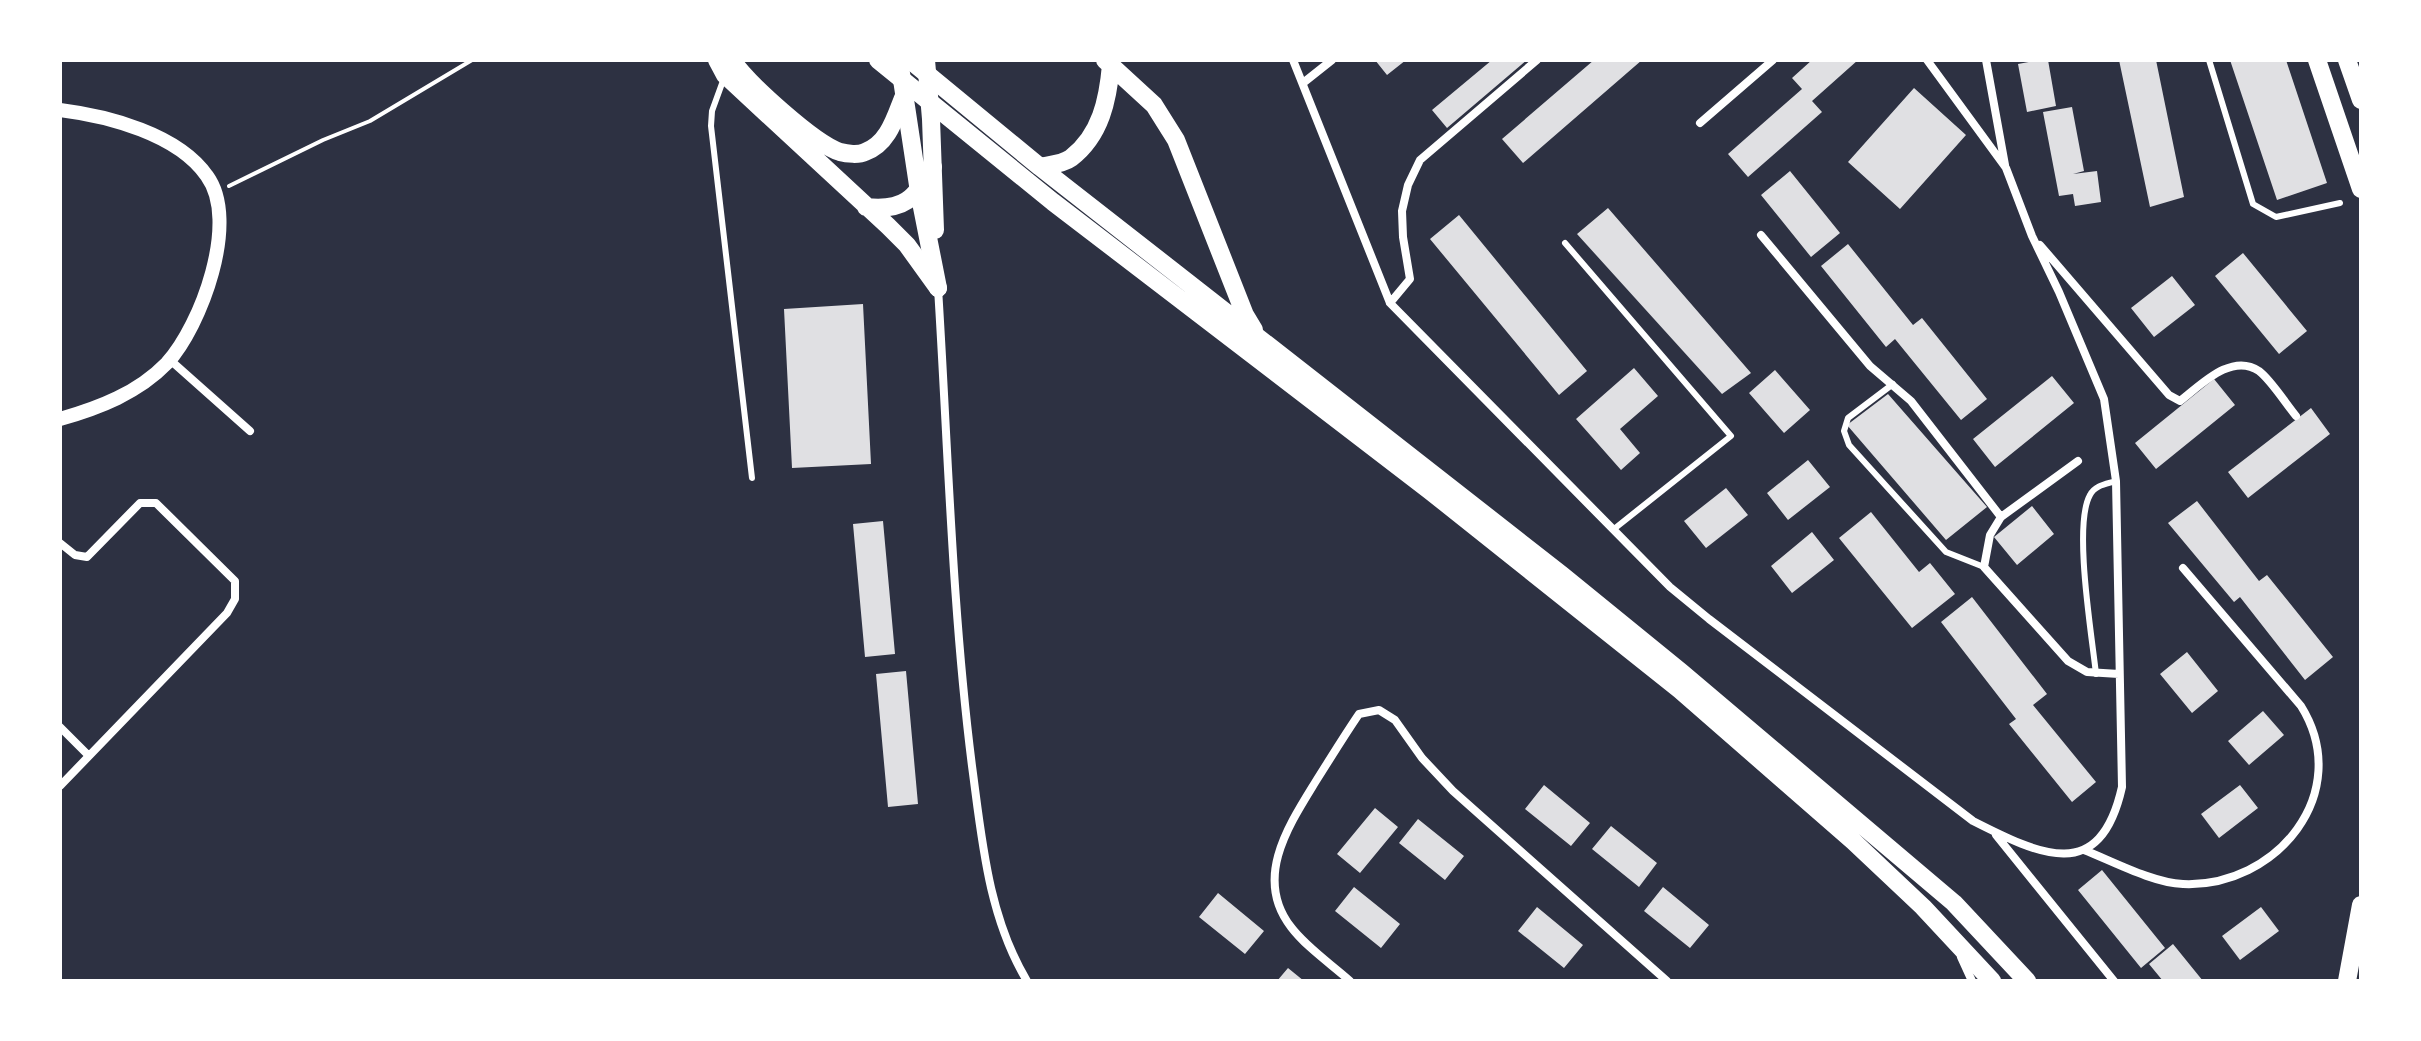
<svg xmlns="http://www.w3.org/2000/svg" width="2421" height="1041" font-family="Karla,sans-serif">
  <rect width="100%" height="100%" fill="#2d3142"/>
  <path fill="#e0e0e3" d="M 1375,60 L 1406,60 L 1387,75 Z
    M 1492,60 L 1527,60 L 1447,128 L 1432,110 Z
    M 1594,60 L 1642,60 L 1523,163 L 1502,139 Z
    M 1812,60 L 1858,60 L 1812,101 L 1822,112 L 1748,177 L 1728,154 L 1802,89 L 1792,78 Z
    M 2040,60 L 2048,60 L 2056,106 L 2027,112 L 2018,64 Z
    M 2119,60 L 2156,60 L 2184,197 L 2150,207 Z
    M 2230,60 L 2286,60 L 2327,183 L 2277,200 Z
    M 1914,88 L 1966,135 L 1900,209 L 1848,162 Z
    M 2072,107 L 2084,171 L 2073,174 L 2097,171 L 2101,202 L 2075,206 L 2073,194 L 2059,196 L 2043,112 Z
    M 1790,171 L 1840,233 L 1811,257 L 1761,195 Z
    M 1608,208 L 1751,373 L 1722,394 L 1577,234 Z
    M 1459,215 L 1587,371 L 1559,395 L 1430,239 Z
    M 1848,244 L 1913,325 L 1922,318 L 1987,399 L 1961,420 L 1895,339 L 1886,347 L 1821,266 Z
    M 2243,253 L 2307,331 L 2279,354 L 2215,276 Z
    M 2172,276 L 2195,305 L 2154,337 L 2131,308 Z
    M 863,304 L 871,464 L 792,468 L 784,309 Z
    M 1634,368 L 1658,396 L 1620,429 L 1640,453 L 1621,470 L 1576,419 Z
    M 1775,370 L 1810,410 L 1784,433 L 1749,393 Z
    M 2052,376 L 2074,403 L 1995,467 L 1973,439 Z
    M 2214,379 L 2235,405 L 2156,469 L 2135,443 Z
    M 1888,394 L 1987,507 L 1946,540 L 1847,425 Z
    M 2311,408 L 2330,434 L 2248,498 L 2228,472 Z
    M 1808,460 L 1830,487 L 1788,520 L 1767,493 Z
    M 1726,488 L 1748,515 L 1706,548 L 1684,521 Z
    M 2197,501 L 2259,581 L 2267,575 L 2333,657 L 2305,680 L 2240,597 L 2234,602 L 2168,523 Z
    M 2032,506 L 2054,534 L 2017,565 L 1994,537 Z
    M 1871,512 L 1919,572 L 1930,563 L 1955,594 L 1912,628 L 1839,538 Z
    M 883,521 L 895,654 L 865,657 L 853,524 Z
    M 1812,532 L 1834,560 L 1792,593 L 1771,566 Z
    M 1972,597 L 2047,694 L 2033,705 L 2096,782 L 2072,802 L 2009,724 L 2016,719 L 1941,622 Z
    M 2187,652 L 2218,691 L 2192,713 L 2160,674 Z
    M 906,671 L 918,804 L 888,807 L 876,674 Z
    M 2263,711 L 2284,735 L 2249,765 L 2228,741 Z
    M 1544,785 L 1590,823 L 1571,846 L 1525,809 Z
    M 2240,785 L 2258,808 L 2219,838 L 2201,814 Z
    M 1375,808 L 1398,827 L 1360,873 L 1337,854 Z
    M 1418,819 L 1464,856 L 1445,880 L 1399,843 Z
    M 1611,826 L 1657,863 L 1639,887 L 1592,849 Z
    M 2102,870 L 2165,948 L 2141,968 L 2078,890 Z
    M 1354,887 L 1400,924 L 1381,948 L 1335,911 Z
    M 1663,887 L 1709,925 L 1690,948 L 1644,911 Z
    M 1218,893 L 1264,931 L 1245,954 L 1199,917 Z
    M 1537,907 L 1583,945 L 1564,968 L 1518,931 Z
    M 2261,907 L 2279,931 L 2240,960 L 2222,936 Z
    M 2173,944 L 2203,981 L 2163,981 L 2149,964 Z
    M 1288,968 L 1304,981 L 1277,981 Z"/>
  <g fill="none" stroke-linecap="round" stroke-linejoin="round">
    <path stroke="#fff" stroke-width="4" d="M 229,186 L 323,140 L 370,121 L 472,60"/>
    <path stroke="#fff" stroke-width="6" d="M 2209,60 L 2253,204 L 2276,217 L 2340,203
      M 724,78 L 712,111 L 711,126 L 752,478
      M 1565,243 L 1731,436 L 1614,529
      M 1893,384 L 1848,418 L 1844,431 L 1849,445 L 1946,552 L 1984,567
      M 2096,674 C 2092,636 2073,525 2090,495 C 2095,485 2107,484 2116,481"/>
    <path stroke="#fff" stroke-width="8" d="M 1293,60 L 1390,303 L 1670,587 L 1709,619 L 1973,821 C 2040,855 2100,885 2122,787 L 2116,481 L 2104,399 L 2059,292 L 2032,236 L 2006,168 L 1927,60
      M 1986,60 L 2005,165
      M 1303,83 L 1332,60
      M 1700,123 L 1773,60
      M 1761,235 L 1870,366 L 1911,401 L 2001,517
      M 2040,245 L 2169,395 L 2180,401 C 2200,386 2231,352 2259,371 C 2271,380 2286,404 2296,416
      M 938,288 C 948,447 952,608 972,766 C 982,840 988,916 1027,981
      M 1390,303 L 1410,279 L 1403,237 L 1402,211 L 1408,185 L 1420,160 L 1537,60
      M 169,359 L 250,431
      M 2078,461 L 2001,517 L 1990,535 L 1984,567 L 2068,661 L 2087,672 L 2119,674
      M 60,543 L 75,555 L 87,557 L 140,503 L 156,503 L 235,581 L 235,599 L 227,613 L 60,786
      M 60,727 L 89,756
      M 1996,835 L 2114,981
      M 2084,850 C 2112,861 2153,883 2183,884 C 2276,888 2355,793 2301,706 L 2183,568
      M 1961,957 L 1972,981
      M 1350,981 C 1331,964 1306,947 1291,927 C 1253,878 1289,825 1316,781 C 1330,759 1344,736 1359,714 L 1379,710 L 1395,720 L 1422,758 L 1453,791 L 1667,981"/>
    <path stroke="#fff" stroke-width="14" d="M 60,110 C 108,116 178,134 207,176 C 240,221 201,326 167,363 C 138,393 99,408 60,419"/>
    <path stroke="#fff" stroke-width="18" d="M 899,60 L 919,192 L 938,288
      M 926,60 L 931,119 L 935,230"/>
    <path stroke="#fff" stroke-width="18" d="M 717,60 L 725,75 L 888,226 L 907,245 L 938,288
      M 732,60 C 747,83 815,144 840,152 C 847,154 859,155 865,152 C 888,144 895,118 903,98
      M 878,60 L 1053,202 L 1429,490 L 1680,690 L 1853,841 L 1923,907 L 1992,981
      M 910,60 L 1040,167 L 1562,575 L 1681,672 L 1954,903 L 2027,981
      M 1105,60 L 1154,105 L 1176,140 L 1245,315 L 1254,330
      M 2317,60 L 2361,189
      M 2347,60 L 2361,100
      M 1040,167 C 1049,165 1063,164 1071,158 C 1101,135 1108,99 1111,65
      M 866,207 C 905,211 914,199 933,167
      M 2347,981 L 2361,905"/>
  </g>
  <rect width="2421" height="1041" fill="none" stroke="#ffffff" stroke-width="124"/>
</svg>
